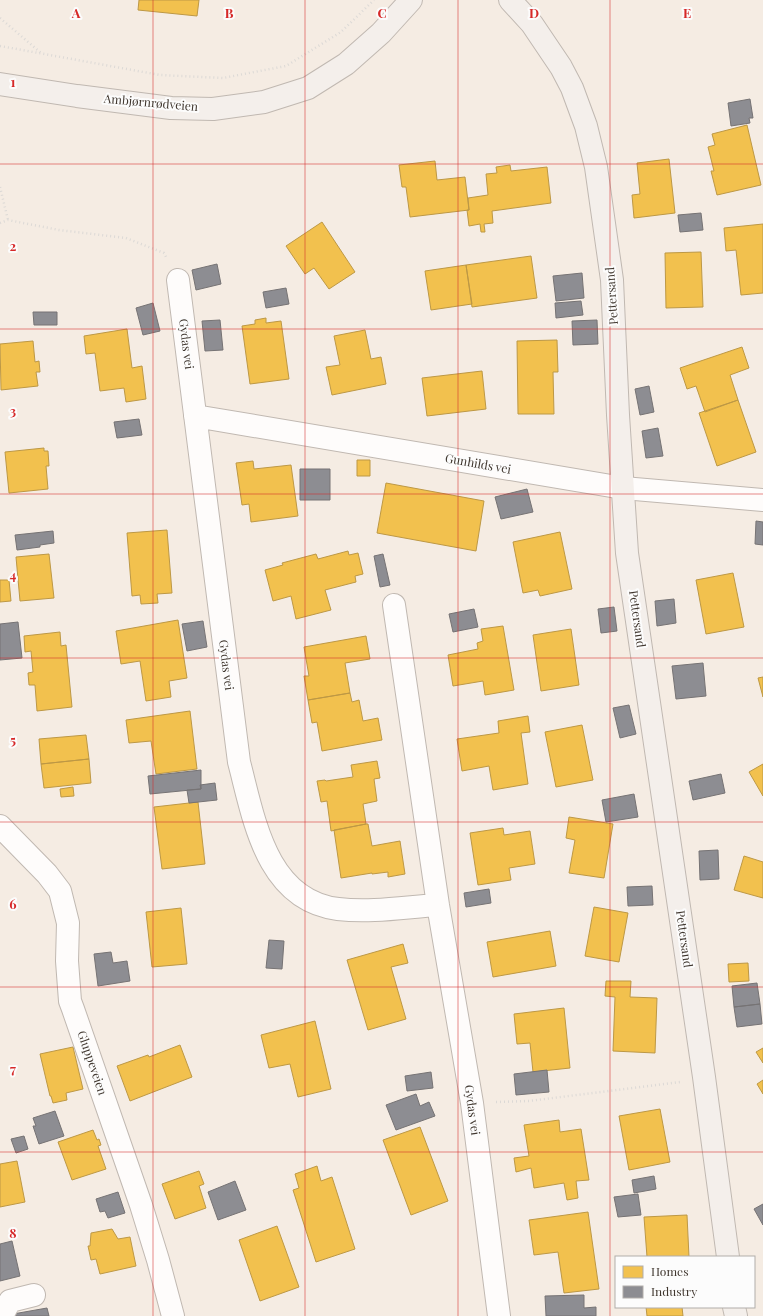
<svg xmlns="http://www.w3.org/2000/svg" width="763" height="1316" font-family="'Playfair Display',serif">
  <rect width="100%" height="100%" fill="#f5ece3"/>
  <path fill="#f2c14e" stroke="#bd9845" d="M 139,0 L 199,0 L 197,16 L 138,10 Z
    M 747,125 L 761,185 L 717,195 L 711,171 L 714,171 L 708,147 L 715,145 L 712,134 Z
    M 669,159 L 675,213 L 634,218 L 632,195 L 640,194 L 637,163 Z
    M 435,161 L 437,180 L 465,177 L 469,210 L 410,217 L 406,187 L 402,187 L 399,165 Z
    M 510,165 L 511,171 L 547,167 L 551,203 L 492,211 L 493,223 L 484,224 L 485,232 L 481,232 L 480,224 L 469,226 L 467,210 L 469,210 L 468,198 L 488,195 L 486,174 L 497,173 L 496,167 Z
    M 322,222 L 355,272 L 329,289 L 314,268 L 305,274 L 286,246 Z
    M 763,224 L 763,293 L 741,295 L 736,250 L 726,251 L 724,228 Z
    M 701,252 L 703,307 L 666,308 L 665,253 Z
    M 531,256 L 537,298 L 472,307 L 466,265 Z
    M 466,265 L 472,304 L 431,310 L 425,271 Z
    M 266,318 L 266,323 L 281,321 L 289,379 L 250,384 L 242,326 L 255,324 L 255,320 Z
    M 127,329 L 132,368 L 142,366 L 146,399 L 126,402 L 124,388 L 100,391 L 95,353 L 86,354 L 84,336 Z
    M 365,330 L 371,359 L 381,357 L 386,384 L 332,395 L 326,367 L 340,365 L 334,336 Z
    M 557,340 L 558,372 L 553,372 L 554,414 L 518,414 L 517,341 Z
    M 33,341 L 35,362 L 39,361 L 40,372 L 36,372 L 38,386 L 1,390 L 0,344 Z
    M 742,347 L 749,368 L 730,375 L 738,400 L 705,412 L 696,386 L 687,389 L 680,368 Z
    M 482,371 L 486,409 L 427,416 L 422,378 Z
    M 738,400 L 756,452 L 717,466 L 699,413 Z
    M 44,448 L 44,451 L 48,451 L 49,466 L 46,466 L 48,489 L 9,493 L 5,452 Z
    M 357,460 L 370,460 L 370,476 L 357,476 Z
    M 253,461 L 254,469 L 291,465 L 298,516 L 251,522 L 249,504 L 242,505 L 236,463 Z
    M 386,483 L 484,501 L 476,551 L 377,533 Z
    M 167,530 L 172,593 L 157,594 L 158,603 L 141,604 L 140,595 L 132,596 L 127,533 Z
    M 560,532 L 572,589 L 540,596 L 538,590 L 523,593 L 513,542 Z
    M 348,551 L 349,555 L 358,553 L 363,574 L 355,576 L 356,582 L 325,590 L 331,610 L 296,619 L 291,596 L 273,601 L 265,570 L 283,565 L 282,563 L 316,554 L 318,559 Z
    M 49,554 L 54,598 L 20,601 L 16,557 Z
    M 733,573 L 744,627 L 706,634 L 696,580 Z
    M 0,580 L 9,580 L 11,601 L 0,602 Z
    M 178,620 L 187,678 L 169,681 L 171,697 L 146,701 L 140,661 L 121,664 L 116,631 Z
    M 503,626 L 514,690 L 485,695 L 483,681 L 453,686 L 448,655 L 478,649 L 477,643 L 483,641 L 481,629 Z
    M 571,629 L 579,685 L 541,691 L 533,635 Z
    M 60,632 L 61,646 L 66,645 L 72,707 L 37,711 L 35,685 L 29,685 L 28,673 L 33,672 L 31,651 L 25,652 L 24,636 Z
    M 366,636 L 370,659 L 345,663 L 350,693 L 308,700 L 304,676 L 309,676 L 304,647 Z
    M 763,677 L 763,697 L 758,678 Z
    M 350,693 L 352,702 L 359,700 L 363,721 L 378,718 L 382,740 L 322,751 L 317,722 L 312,723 L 308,700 Z
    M 190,711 L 197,769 L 156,774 L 151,741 L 129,743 L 126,720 Z
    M 528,716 L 530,732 L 521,733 L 528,784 L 493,790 L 489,766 L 462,771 L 457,739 L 499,733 L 498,721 Z
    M 582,725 L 593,780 L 556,787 L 545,732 Z
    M 86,735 L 89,759 L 41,764 L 39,739 Z
    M 89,759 L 91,783 L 44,788 L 41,764 Z
    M 377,761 L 380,778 L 374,779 L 377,801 L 363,804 L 366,824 L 331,831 L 327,801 L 321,802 L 317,781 L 325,780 L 326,781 L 353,777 L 351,765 Z
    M 763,764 L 763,796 L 749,772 Z
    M 73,787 L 74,796 L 61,797 L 60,789 Z
    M 198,802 L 205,864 L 162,869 L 154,807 Z
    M 569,817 L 613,824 L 604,878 L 569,873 L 575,840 L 566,838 Z
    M 366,824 L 368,824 L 372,846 L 400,841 L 405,874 L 388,877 L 388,872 L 372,874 L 372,873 L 341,878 L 334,830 Z
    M 503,828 L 504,835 L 530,831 L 535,864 L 509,868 L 511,880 L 478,885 L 470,833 Z
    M 744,856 L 763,862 L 763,898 L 734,890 Z
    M 594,907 L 628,913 L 619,962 L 585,956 Z
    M 181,908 L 187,964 L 152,967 L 146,912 Z
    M 550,931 L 556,966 L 493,977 L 487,942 Z
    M 403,944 L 408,963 L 391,967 L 406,1019 L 368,1030 L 347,960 Z
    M 748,963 L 749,981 L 729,982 L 728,964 Z
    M 606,981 L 631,981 L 630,997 L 657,998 L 655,1053 L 613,1051 L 615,997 L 605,996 Z
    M 564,1008 L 570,1068 L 533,1072 L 530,1043 L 517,1044 L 514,1014 Z
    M 315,1021 L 331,1089 L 298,1097 L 290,1064 L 269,1068 L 261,1035 Z
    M 180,1045 L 192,1077 L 130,1101 L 117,1066 L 148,1055 L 149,1057 Z
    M 73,1047 L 83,1089 L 66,1093 L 67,1100 L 53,1103 L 51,1096 L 50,1096 L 40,1054 Z
    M 763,1048 L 763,1063 L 756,1052 Z
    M 763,1080 L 763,1094 L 757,1084 Z
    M 660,1109 L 670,1162 L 629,1170 L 619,1116 Z
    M 559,1120 L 560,1132 L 581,1129 L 589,1180 L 576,1181 L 578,1198 L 567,1200 L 564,1183 L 534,1188 L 531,1168 L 516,1172 L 514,1158 L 529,1156 L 524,1125 Z
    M 420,1127 L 448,1201 L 411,1215 L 383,1140 Z
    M 93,1130 L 97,1140 L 99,1139 L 101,1145 L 98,1146 L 106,1169 L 72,1180 L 58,1142 Z
    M 17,1161 L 25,1202 L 0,1207 L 0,1164 Z
    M 317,1166 L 321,1181 L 332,1177 L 355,1249 L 316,1262 L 293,1190 L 299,1188 L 295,1174 Z
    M 199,1171 L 204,1184 L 199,1186 L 206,1208 L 175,1219 L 162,1184 Z
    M 588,1212 L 599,1289 L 564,1293 L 558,1252 L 534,1255 L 529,1220 Z
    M 687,1215 L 689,1257 L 647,1257 L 644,1217 Z
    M 277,1226 L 299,1287 L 260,1301 L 239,1240 Z
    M 112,1229 L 118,1239 L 130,1237 L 136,1266 L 100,1274 L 96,1259 L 91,1260 L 88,1246 L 90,1246 L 91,1233 Z
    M 646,1307 L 682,1307 L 683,1316 L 647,1316 Z"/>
  <path fill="#8d8d92" stroke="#767374" d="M 750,99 L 753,118 L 749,118 L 750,123 L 731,126 L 728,103 Z
    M 701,213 L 703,230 L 680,232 L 678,215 Z
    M 217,264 L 221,284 L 196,290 L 192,270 Z
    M 582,273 L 584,298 L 556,301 L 553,276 Z
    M 286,288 L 289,304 L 266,308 L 263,292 Z
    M 581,301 L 583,315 L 556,318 L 555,303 Z
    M 153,303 L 160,331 L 143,335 L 136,308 Z
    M 33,312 L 57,312 L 57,325 L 34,325 Z
    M 220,320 L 223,350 L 205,351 L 202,321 Z
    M 597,320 L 598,344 L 573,345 L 572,321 Z
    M 649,386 L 654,412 L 640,415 L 635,389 Z
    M 139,419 L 142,435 L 117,438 L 114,422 Z
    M 658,428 L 663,456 L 646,458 L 642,431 Z
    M 300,469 L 330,469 L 330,500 L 300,500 Z
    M 527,489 L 533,512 L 501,519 L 495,497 Z
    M 756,521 L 763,522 L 763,545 L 755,544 Z
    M 53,531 L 54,543 L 40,545 L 40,547 L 17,550 L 15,535 Z
    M 383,554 L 390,585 L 380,587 L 374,556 Z
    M 674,599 L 676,623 L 657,626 L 655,601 Z
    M 614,607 L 617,631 L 601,633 L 598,609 Z
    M 474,609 L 478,627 L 453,632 L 449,614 Z
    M 203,621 L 207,647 L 187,651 L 182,624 Z
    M 18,622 L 22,658 L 0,660 L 0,624 Z
    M 703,663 L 706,696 L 676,699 L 672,666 Z
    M 629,705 L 636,734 L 620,738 L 613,708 Z
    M 201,770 L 201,789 L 150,794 L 148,776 Z
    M 721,774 L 725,793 L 693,800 L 689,781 Z
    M 215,783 L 217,800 L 189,803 L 187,790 L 201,789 L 200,785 Z
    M 634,794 L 638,817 L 606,822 L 602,800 Z
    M 718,850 L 719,879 L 700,880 L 699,851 Z
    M 652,886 L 653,905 L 628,906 L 627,887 Z
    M 489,889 L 491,903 L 466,907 L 464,893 Z
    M 269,940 L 284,941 L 282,969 L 266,968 Z
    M 111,952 L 113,963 L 127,961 L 130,981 L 98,986 L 94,954 Z
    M 757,983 L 760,1004 L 734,1007 L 732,986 Z
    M 760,1004 L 762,1024 L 737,1027 L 734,1007 Z
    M 547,1070 L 549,1092 L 516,1095 L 514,1074 Z
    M 431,1072 L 433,1088 L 407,1091 L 405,1076 Z
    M 416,1094 L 420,1106 L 429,1102 L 435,1116 L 396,1130 L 386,1105 Z
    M 55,1111 L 64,1136 L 39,1144 L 33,1126 L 36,1126 L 33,1118 Z
    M 24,1136 L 28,1149 L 16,1153 L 11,1139 Z
    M 654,1176 L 656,1189 L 634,1193 L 632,1180 Z
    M 235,1181 L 246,1210 L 218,1220 L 208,1192 Z
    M 118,1192 L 125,1213 L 108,1218 L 105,1211 L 100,1212 L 96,1199 Z
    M 638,1194 L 641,1215 L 618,1217 L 614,1197 Z
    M 763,1204 L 763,1225 L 754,1209 Z
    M 12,1241 L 20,1276 L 0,1281 L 0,1244 Z
    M 584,1295 L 584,1308 L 596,1307 L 596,1316 L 546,1316 L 545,1296 Z
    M 47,1308 L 49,1316 L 13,1316 L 13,1314 Z"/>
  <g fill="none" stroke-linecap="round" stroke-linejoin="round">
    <g stroke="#c0b8b1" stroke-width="24">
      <path id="street" d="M 178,280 L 239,762 C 254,819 266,900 338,909 C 371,913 406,907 438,905
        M 195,416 L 623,488 L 763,500
        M 394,605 L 438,905 L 472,1103 L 499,1316
        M 0,826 L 47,874 L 60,891 L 68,923 L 67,961 L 70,1001 L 73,1009 L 141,1205 L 158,1260 L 173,1316
        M 2,1316 L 10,1301 L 34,1295"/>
    </g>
    <g stroke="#c0b8b1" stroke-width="24">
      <path id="secondary" d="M 510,0 L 532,24 L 561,67 L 572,88 L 586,126 L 596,167 L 612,280 L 618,415 L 627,553 L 704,1077 L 728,1257
        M 0,84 L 77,96 L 171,108 L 213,109 L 264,102 L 308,88 L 346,64 L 381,33 L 411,0
        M 734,1307 L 736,1316"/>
    </g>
    <path stroke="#dcd9d6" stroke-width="2.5" stroke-dasharray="1 3" stroke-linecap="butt" d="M 0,18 L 41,53
      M 0,46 L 160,75 L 223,78 L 286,66 L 341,32 L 374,0
      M 0,187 L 8,220
      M 0,223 L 8,220 L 59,230 L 126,238 L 164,253 L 167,259
      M 496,1102 L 529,1101 L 680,1082"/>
    <use href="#street" stroke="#fefcfb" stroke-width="22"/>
    <use href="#secondary" stroke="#f4efeb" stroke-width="22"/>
  </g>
  <path fill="none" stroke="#d62828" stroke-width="1" stroke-opacity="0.55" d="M 153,0 L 153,1316M 305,0 L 305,1316M 458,0 L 458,1316M 610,0 L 610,1316M 0,164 L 763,164M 0,329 L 763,329M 0,494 L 763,494M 0,658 L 763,658M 0,822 L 763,822M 0,987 L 763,987M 0,1152 L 763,1152"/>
  <g text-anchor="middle" stroke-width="4" stroke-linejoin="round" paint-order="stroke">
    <g font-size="12" fill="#40372f" stroke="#fcfcfc">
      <text transform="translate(151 103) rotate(5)" y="4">Ambjørnrødveien</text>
      <text transform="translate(612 296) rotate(-94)" y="4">Pettersand</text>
      <text transform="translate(186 344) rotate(83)" y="4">Gydas vei</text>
      <text transform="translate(478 464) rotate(10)" y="4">Gunhilds vei</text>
      <text transform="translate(637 619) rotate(82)" y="4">Pettersand</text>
      <text transform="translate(226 665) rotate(83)" y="4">Gydas vei</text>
      <text transform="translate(684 939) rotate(82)" y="4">Pettersand</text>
      <text transform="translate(92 1063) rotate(71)" y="4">Gluppeveien</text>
      <text transform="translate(472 1110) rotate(82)" y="4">Gydas vei</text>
    </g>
  </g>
  <g font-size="13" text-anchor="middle" font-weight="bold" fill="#d62828" stroke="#fcfcfc" stroke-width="4" stroke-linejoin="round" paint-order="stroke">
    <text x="76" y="18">A</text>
    <text x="229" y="18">B</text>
    <text x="382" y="18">C</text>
    <text x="534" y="18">D</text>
    <text x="687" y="18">E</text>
    <text x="13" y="87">1</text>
    <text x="13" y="251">2</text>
    <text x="13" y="416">3</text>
    <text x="13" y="580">4</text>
    <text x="13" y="745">5</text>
    <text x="13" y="909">6</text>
    <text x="13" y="1074">7</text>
    <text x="13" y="1238">8</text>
  </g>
  <rect x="615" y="1256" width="140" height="52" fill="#fcfcfc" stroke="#b1adaa"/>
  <rect x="623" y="1266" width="20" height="12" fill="#f2c14e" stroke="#b1adaa"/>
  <text x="651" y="1276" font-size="12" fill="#40372f">Homes</text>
  <rect x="623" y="1286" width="20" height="12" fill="#8d8d92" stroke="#b1adaa"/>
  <text x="651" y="1296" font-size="12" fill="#40372f">Industry</text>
</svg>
